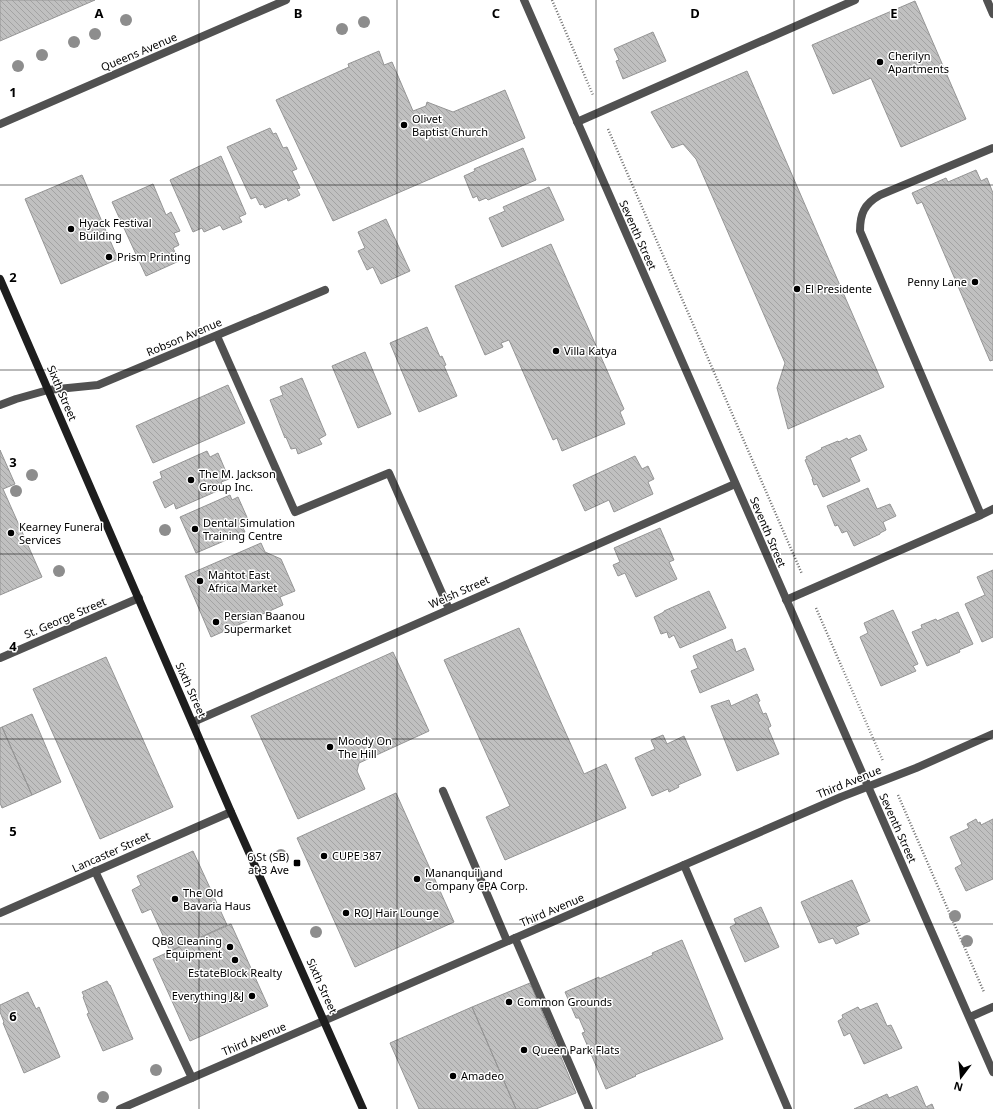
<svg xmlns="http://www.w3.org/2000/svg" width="993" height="1109" font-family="'Noto Sans',sans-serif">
  <defs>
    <pattern id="building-back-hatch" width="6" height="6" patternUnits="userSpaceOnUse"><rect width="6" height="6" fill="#c0c0c0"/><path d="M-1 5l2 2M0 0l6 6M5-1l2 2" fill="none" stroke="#a3a3a3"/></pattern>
  </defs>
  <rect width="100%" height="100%" fill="#fff"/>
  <path fill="url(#building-back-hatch)" stroke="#959595" d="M 0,0 L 95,0 L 0,41 Z
    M 915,1 L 966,119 L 901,147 L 871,78 L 833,94 L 812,45 Z
    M 653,32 L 666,61 L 623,79 L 616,61 L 619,60 L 614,49 Z
    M 379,51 L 384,65 L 392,62 L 413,111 L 426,106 L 427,102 L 453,112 L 505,90 L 525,138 L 333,221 L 276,100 L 349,67 L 348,64 Z
    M 747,71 L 884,387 L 788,429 L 777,388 L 785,363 L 696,159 L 683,144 L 672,148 L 651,112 Z
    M 270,128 L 273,134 L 276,133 L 283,148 L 287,147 L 297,169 L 292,171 L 300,188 L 297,189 L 300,195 L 288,201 L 287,198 L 265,208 L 263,204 L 260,205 L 256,197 L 251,199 L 227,147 Z
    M 523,148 L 536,180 L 488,200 L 486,198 L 479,201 L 477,196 L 473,198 L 464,176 L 475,171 L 474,169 Z
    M 221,156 L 246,214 L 239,217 L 242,222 L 223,230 L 220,225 L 204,232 L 202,228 L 193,232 L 170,180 Z
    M 976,170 L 981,181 L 987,178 L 993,193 L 993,360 L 990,361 L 922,202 L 917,204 L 912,193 L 946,178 L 948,182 Z
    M 82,175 L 118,259 L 61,284 L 25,199 Z
    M 153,184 L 166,215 L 171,212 L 180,231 L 174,233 L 179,245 L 173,248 L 179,261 L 146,276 L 112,202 Z
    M 549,187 L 564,220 L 502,247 L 489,218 L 505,211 L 503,207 Z
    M 386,219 L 410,271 L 381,284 L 373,267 L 367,270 L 358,251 L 365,248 L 358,232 Z
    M 551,244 L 624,409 L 620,412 L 625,424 L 562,451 L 557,438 L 553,440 L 509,340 L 501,343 L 503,347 L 485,355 L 455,286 Z
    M 427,327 L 440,357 L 442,356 L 446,365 L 444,366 L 457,396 L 419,412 L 390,343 Z
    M 365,352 L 391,414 L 358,428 L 332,366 Z
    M 302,378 L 326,435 L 319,439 L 322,444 L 298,454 L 296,448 L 291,449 L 286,437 L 285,438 L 270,400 L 283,395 L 280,387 Z
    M 228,385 L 245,423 L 153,463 L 136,426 Z
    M 860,435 L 867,450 L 850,458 L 860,481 L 823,497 L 817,484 L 814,485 L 812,479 L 813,479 L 805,460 L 807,459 L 806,457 L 822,449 L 821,448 L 838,441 L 839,442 L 847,438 L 848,440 Z
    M 0,450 L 15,484 L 3,489 L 42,577 L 0,595 Z
    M 207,451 L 210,457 L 218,453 L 229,479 L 221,482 L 224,488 L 176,509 L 174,503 L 165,508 L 153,482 L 162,478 L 160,472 Z
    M 635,456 L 642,469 L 648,466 L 654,479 L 648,482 L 653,494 L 614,512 L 609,500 L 585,511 L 573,485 Z
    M 868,488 L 877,509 L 890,504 L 896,516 L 883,522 L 886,530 L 880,533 L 880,534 L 854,546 L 847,531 L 842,533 L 838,525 L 835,526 L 827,506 Z
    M 230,495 L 232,500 L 238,497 L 250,524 L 243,528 L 245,532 L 196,553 L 180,517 Z
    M 660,528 L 674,560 L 669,562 L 677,579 L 636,597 L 625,573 L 618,576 L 613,565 L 620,562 L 614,548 Z
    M 261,543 L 265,552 L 281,559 L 295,591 L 280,597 L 283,605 L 211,637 L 185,576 Z
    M 993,570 L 993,637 L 982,642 L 965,604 L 985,595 L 977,577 Z
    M 709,591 L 726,628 L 680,648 L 674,635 L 669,638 L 667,632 L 661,634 L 654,617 L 664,612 L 664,611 Z
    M 893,610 L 918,664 L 913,666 L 916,671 L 881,686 L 860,637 L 868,633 L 864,623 Z
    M 958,612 L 973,644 L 959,650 L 960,652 L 927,666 L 912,632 L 922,628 L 921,625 L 936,619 L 937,621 Z
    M 519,628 L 584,774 L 606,764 L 626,808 L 505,860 L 486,817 L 510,806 L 444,660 Z
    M 732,639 L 736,652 L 745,648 L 754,670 L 700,693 L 691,671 L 698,668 L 693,656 Z
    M 393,652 L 429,731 L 359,763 L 357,771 L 365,789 L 298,819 L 251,716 Z
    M 106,657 L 173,807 L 100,839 L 33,689 Z
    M 757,694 L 760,701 L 758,702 L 763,714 L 766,713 L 771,726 L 768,728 L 779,754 L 737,771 L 711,706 L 729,700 L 731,706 Z
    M 32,714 L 61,782 L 32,795 L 2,727 Z
    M 2,727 L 32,795 L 2,808 L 0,803 L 0,728 Z
    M 663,735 L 667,744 L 684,736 L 701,775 L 678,785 L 679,787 L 669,792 L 668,789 L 652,796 L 635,758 L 655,749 L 651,740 Z
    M 396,793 L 454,922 L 355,967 L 297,838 Z
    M 976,819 L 978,823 L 980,822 L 981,825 L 993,819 L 993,879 L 966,891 L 955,868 L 962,864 L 950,837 L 969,828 L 967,824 Z
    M 193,851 L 227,925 L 170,951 L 151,909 L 142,913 L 132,890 L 141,885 L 137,876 Z
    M 852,880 L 870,921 L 856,927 L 859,934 L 836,944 L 833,938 L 819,943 L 801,902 Z
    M 761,907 L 779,947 L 745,962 L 730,927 L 736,924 L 734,919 Z
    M 231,924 L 268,1006 L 190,1041 L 153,959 Z
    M 682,940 L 723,1039 L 635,1075 L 636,1076 L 606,1089 L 582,1033 L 585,1032 L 579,1018 L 576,1018 L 565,992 L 599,977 L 599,979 L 653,955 L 652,953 Z
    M 107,981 L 109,985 L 110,985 L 133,1039 L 103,1051 L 87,1014 L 89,1013 L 83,997 L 84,996 L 82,992 Z
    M 530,983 L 576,1093 L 536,1109 L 516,1109 L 472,1007 Z
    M 28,992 L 36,1009 L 39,1007 L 60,1057 L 24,1073 L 3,1023 L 4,1022 L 0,1012 L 0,1005 Z
    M 877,1003 L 887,1026 L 891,1025 L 902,1048 L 864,1064 L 850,1033 L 844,1036 L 838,1021 L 843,1018 L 842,1015 L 858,1007 L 860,1010 Z
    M 472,1007 L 516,1109 L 419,1109 L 390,1043 Z
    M 917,1086 L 926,1107 L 932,1104 L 934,1109 L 854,1109 L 887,1094 L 889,1098 Z"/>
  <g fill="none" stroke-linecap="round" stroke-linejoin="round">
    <path stroke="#737373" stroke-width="2.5" stroke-dasharray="1 2" stroke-linecap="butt" d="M 552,0 L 593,95
      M 608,129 L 802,574
      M 816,608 L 883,761
      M 898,795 L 984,992"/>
    <path stroke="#515151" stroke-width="8" d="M 577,122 L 855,0
      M 217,336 L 295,512 L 389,473 L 449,609
      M 981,515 L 993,509
      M 786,600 L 981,515 L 860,231 C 860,214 864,204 880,195 L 993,148
      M 193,722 L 735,484
      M 443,791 L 507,941
      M 684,865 L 788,1109
      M 95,871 L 192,1078
      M 515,938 L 589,1109"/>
    <path stroke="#515151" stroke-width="8" d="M 524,0 L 993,1072
      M 987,0 L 993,14
      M 0,124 L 286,0
      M 0,405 L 16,399 L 48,390 L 98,385 L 325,290
      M 0,658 L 139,598
      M 0,913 L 231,812
      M 970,1017 L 993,1007
      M 120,1109 L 841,797 L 916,768 L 993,734"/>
    <path stroke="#1e1e1e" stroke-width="8" d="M 0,279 L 231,812 L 363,1109"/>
  </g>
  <g fill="#8d8d8d">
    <circle cx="126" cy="20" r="6"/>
    <circle cx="364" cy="22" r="6"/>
    <circle cx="342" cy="29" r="6"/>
    <circle cx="95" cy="34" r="6"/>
    <circle cx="74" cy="42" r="6"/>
    <circle cx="42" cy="55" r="6"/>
    <circle cx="18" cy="66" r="6"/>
    <circle cx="32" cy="475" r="6"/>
    <circle cx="16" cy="491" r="6"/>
    <circle cx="165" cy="530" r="6"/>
    <circle cx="59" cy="571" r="6"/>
    <circle cx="281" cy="855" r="6"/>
    <circle cx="955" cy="916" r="6"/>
    <circle cx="316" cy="932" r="6"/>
    <circle cx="967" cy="941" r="6"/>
    <circle cx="156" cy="1070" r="6"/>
    <circle cx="103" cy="1097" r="6"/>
  </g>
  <path fill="none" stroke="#000" stroke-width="1" stroke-opacity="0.55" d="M 199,0 L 199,1109M 397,0 L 397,1109M 596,0 L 596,1109M 794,0 L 794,1109M 0,185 L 993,185M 0,370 L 993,370M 0,554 L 993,554M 0,739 L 993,739M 0,924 L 993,924"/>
  <g fill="#000" stroke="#fff" stroke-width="1.5">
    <circle cx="880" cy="62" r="4"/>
    <circle cx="404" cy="125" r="4"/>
    <circle cx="71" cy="229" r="4"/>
    <circle cx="109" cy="257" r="4"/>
    <circle cx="975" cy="282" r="4"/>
    <circle cx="797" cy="289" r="4"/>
    <circle cx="556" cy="351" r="4"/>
    <circle cx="191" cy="480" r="4"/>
    <circle cx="195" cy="529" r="4"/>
    <circle cx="11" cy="533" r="4"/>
    <circle cx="200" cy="581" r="4"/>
    <circle cx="216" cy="622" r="4"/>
    <circle cx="330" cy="747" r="4"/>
    <circle cx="324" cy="856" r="4"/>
    <rect x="293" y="859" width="8" height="8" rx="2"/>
    <circle cx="417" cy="879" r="4"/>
    <circle cx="175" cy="899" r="4"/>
    <circle cx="346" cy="913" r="4"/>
    <circle cx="230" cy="947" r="4"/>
    <circle cx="235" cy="960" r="4"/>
    <circle cx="252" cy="996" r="4"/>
    <circle cx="509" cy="1002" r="4"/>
    <circle cx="524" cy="1050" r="4"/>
    <circle cx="453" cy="1076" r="4"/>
  </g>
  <g text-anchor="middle" stroke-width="3" stroke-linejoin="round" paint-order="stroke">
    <g font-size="11" fill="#000" stroke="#fff">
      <text transform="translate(139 52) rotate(-23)" y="4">Queens Avenue</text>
      <text transform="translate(638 235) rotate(66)" y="4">Seventh Street</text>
      <text transform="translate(184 337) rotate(-23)" y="4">Robson Avenue</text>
      <text transform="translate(62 393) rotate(67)" y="4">Sixth Street</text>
      <text transform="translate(768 532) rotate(67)" y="4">Seventh Street</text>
      <text transform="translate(459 592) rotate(-24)" y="4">Welsh Street</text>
      <text transform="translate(65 618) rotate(-23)" y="4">St. George Street</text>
      <text transform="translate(191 690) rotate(66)" y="4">Sixth Street</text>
      <text transform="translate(849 782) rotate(-22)" y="4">Third Avenue</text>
      <text transform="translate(898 828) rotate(66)" y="4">Seventh Street</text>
      <text transform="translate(111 852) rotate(-24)" y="4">Lancaster Street</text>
      <text transform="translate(552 910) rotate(-23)" y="4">Third Avenue</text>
      <text transform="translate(322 986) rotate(66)" y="4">Sixth Street</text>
      <text transform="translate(254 1039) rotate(-23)" y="4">Third Avenue</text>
    </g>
    <g font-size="11" fill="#000" stroke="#fff" text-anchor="start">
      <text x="888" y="60">Cherilyn<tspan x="888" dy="13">Apartments</tspan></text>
      <text x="412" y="123">Olivet<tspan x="412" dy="13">Baptist Church</tspan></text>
      <text x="79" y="227">Hyack Festival<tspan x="79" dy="13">Building</tspan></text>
      <text x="117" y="261">Prism Printing</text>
      <text x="967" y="286" text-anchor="end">Penny Lane</text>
      <text x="805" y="293">El Presidente</text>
      <text x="564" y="355">Villa Katya</text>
      <text x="199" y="478">The M. Jackson<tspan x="199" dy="13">Group Inc.</tspan></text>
      <text x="203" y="527">Dental Simulation<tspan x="203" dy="13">Training Centre</tspan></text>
      <text x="19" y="531">Kearney Funeral<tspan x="19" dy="13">Services</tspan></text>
      <text x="208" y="579">Mahtot East<tspan x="208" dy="13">Africa Market</tspan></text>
      <text x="224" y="620">Persian Baanou<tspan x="224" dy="13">Supermarket</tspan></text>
      <text x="338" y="745">Moody On<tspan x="338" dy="13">The Hill</tspan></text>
      <text x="332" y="860">CUPE 387</text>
      <text x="289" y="861" text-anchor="end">6 St (SB)<tspan x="289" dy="13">at 3 Ave</tspan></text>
      <text x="425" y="877">Mananquil and<tspan x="425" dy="13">Company CPA Corp.</tspan></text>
      <text x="183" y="897">The Old<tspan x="183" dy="13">Bavaria Haus</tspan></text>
      <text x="354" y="917">ROJ Hair Lounge</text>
      <text x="222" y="945" text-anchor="end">QB8 Cleaning<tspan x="222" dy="13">Equipment</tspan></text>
      <text x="235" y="977" text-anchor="middle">EstateBlock Realty</text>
      <text x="244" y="1000" text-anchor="end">Everything J&amp;J</text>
      <text x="517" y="1006">Common Grounds</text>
      <text x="532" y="1054">Queen Park Flats</text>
      <text x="461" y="1080">Amadeo</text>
    </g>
  </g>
  <g font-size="13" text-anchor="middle" font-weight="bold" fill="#000" stroke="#fff" stroke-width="3" stroke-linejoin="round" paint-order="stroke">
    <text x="99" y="18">A</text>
    <text x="298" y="18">B</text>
    <text x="496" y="18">C</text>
    <text x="695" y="18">D</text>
    <text x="894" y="18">E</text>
    <text x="13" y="97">1</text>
    <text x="13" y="282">2</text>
    <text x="13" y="467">3</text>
    <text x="13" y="651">4</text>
    <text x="13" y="836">5</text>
    <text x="13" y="1021">6</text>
  </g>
  <g transform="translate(961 1077) rotate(196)" stroke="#ffffff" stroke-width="3" paint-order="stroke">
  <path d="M0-3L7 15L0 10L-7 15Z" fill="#000000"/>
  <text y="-6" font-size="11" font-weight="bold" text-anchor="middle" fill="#000000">N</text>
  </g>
</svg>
